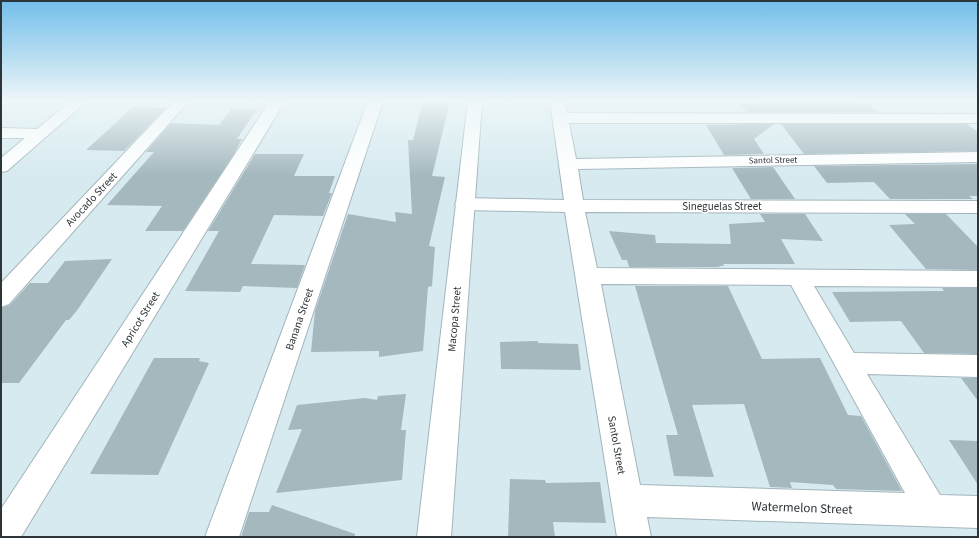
<svg xmlns="http://www.w3.org/2000/svg" width="979" height="538" font-family="'Source Sans 3',sans-serif">
  <rect width="100%" height="100%" fill="#d6eaf0"/>
  <path fill="#a5b8be" d="M 423,101 L 450,101 L 432,176 L 445,177 L 429,246 L 435,247 L 432,286 L 428,287 L 423,351 L 379,357 L 379,351 L 311,352 L 315,311 L 348,214 L 396,222 L 395,212 L 412,214 L 408,140 L 413,140 Z
    M 842,102 L 867,103 L 877,112 L 747,112 L 739,103 Z
    M 133,107 L 166,108 L 124,151 L 86,150 Z
    M 231,109 L 257,109 L 237,139 L 242,139 L 234,154 L 183,231 L 145,231 L 162,206 L 107,205 L 154,152 L 146,152 L 171,123 L 219,125 Z
    M 756,124 L 774,124 L 754,139 L 764,154 L 724,155 L 706,125 Z
    M 781,124 L 967,124 L 978,132 L 978,151 L 804,154 Z
    M 255,154 L 304,154 L 294,176 L 335,176 L 329,193 L 332,193 L 323,216 L 274,215 L 251,264 L 305,265 L 297,288 L 243,286 L 240,292 L 185,291 L 219,231 L 208,231 Z
    M 978,164 L 978,196 L 969,196 L 973,199 L 890,199 L 874,182 L 827,183 L 814,166 Z
    M 773,167 L 795,199 L 751,199 L 732,168 Z
    M 760,214 L 805,214 L 823,241 L 781,239 L 795,264 L 723,264 L 724,266 L 719,266 L 720,267 L 629,267 L 627,260 L 622,260 L 609,231 L 655,235 L 656,243 L 731,244 L 729,224 L 765,222 Z
    M 905,214 L 946,214 L 978,247 L 978,270 L 926,269 L 889,225 L 915,224 Z
    M 112,259 L 78,309 L 69,320 L 66,320 L 19,383 L 1,383 L 1,308 L 10,305 L 30,283 L 48,283 L 65,261 Z
    M 635,286 L 728,286 L 762,359 L 820,358 L 848,415 L 861,416 L 902,491 L 836,489 L 833,485 L 790,482 L 792,488 L 770,487 L 744,404 L 692,405 L 714,477 L 674,476 L 666,435 L 678,435 Z
    M 942,288 L 978,288 L 978,354 L 924,353 L 901,321 L 850,322 L 832,292 L 944,291 Z
    M 538,341 L 538,343 L 578,344 L 581,370 L 501,369 L 500,342 Z
    M 154,358 L 200,358 L 199,361 L 209,363 L 158,475 L 90,474 Z
    M 961,378 L 978,378 L 978,401 Z
    M 406,394 L 401,430 L 406,430 L 402,480 L 276,493 L 302,429 L 288,430 L 297,405 L 365,398 L 377,400 L 378,396 Z
    M 949,440 L 978,441 L 978,485 Z
    M 510,479 L 545,480 L 546,483 L 600,482 L 606,523 L 553,522 L 555,537 L 508,537 Z
    M 272,505 L 355,534 L 355,537 L 241,537 L 249,512 L 269,512 Z"/>
  <g fill="none" stroke-linecap="round" stroke-linejoin="round">
    <g stroke="#a2b5bb" stroke-width="2">
      <path id="minor" d="M 71,101 L 87,101 L 7,171 L 1,172 L 1,158 L 25,138 L 1,138 L 1,128 L 37,129 Z
        M 174,101 L 189,101 L 9,304 L 1,307 L 1,283 Z
        M 270,101 L 285,101 L 21,537 L 1,537 L 1,509 Z
        M 368,101 L 383,101 L 239,537 L 205,537 Z
        M 550,101 L 564,101 L 567,113 L 978,114 L 978,122 L 976,123 L 569,123 L 576,159 L 978,152 L 978,162 L 578,169 L 583,200 L 978,201 L 978,213 L 585,212 L 597,268 L 978,271 L 978,287 L 814,286 L 854,353 L 978,355 L 978,377 L 867,374 L 940,495 L 978,496 L 978,528 L 647,517 L 651,537 L 617,537 L 565,212 L 465,210 L 458,208 L 455,204 L 458,200 L 465,198 L 564,200 ZM 601,284 L 791,285 L 905,493 L 640,485 Z"/>
    </g>
    <g stroke="#a2b5bb" stroke-width="2">
      <path id="tertiary" d="M 468,101 L 482,101 L 451,537 L 417,537 Z"/>
    </g>
    <use href="#minor" fill="#fff" fill-rule="evenodd"/>
    <use href="#tertiary" fill="#fff" fill-rule="evenodd"/>
  </g>
  <linearGradient id="sky" x2="0" y2="1"><stop stop-color="#72beea"/><stop offset="0.57" stop-color="#edf6f8"/><stop offset="1" stop-color="#edf6f8" stop-opacity="0"/></linearGradient>
  <rect width="979" height="176" fill="url(#sky)"/>
  <g text-anchor="middle" stroke-width="3" stroke-linejoin="round" paint-order="stroke">
    <g font-size="9" fill="#2e3538" stroke="#fff">
      <text transform="translate(773 160) rotate(-1)" y="3">Santol Street</text>
    </g>
    <g font-size="11" fill="#2e3538" stroke="#fff">
      <text transform="translate(91 199) rotate(-47)" y="4">Avocado Street</text>
      <text x="722" y="210">Sineguelas Street</text>
      <text transform="translate(140 319) rotate(-58)" y="4">Apricot Street</text>
      <text transform="translate(299 319) rotate(-71)" y="4">Banana Street</text>
      <text transform="translate(454 319) rotate(-85)" y="4">Macopa Street</text>
      <text transform="translate(617 445) rotate(80)" y="4">Santol Street</text>
    </g>
    <g font-size="13" fill="#2e3538" stroke="#fff">
      <text transform="translate(802 507) rotate(2)" y="5">Watermelon Street</text>
    </g>
  </g>
  <rect width="979" height="538" fill="none" stroke="#2e3538" stroke-width="4"/>
</svg>
